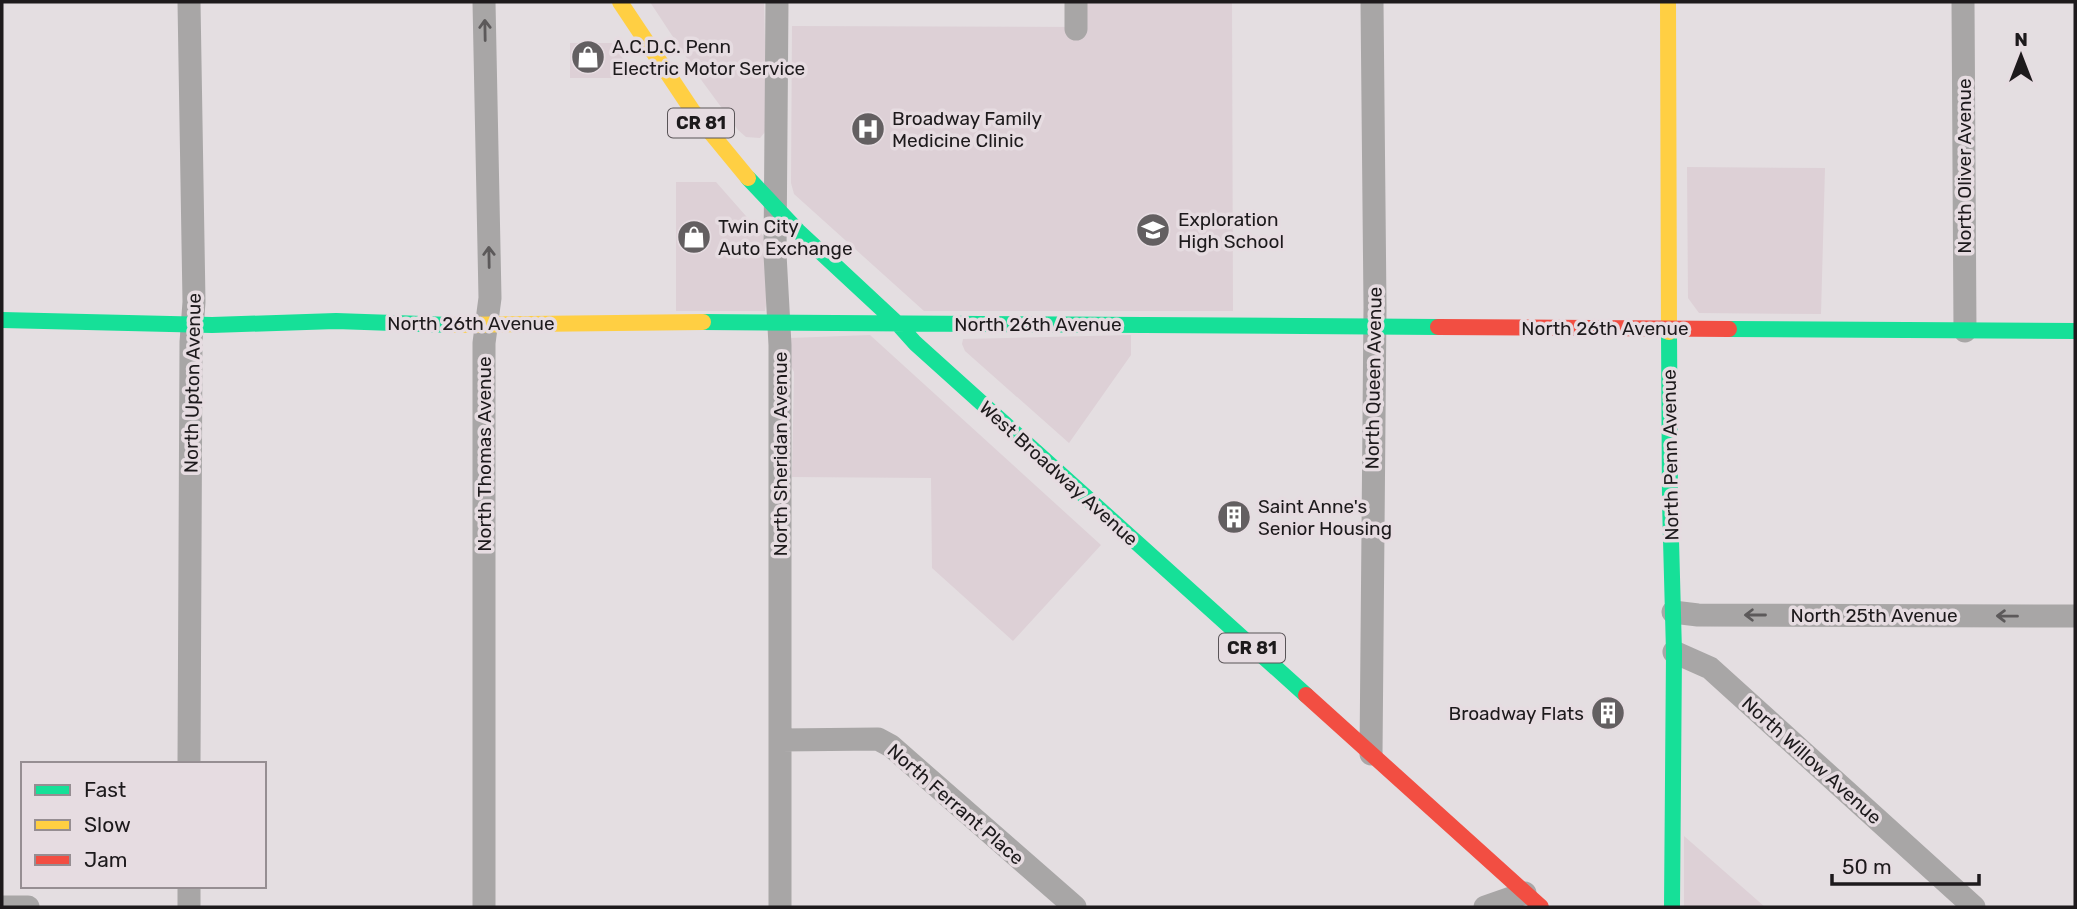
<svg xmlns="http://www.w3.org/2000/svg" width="2077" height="909" font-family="Rubik,sans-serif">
  <rect width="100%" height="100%" fill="#e4dee1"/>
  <path fill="#ddd0d6" d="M 650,2 L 764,2 L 767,125 L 765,132 L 760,138 L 746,137 L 738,130 L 702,81 Z
    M 1087,2 L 1232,2 L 1233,311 L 924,311 L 794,194 L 791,183 L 792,26 L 1086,27 Z
    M 570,43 L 612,43 L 636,78 L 570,78 Z
    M 1687,167 L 1825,168 L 1821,314 L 1699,313 L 1688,298 Z
    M 676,182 L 716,182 L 767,240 L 768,293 L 765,311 L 676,311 Z
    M 870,335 L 1101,545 L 1013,641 L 932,568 L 931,478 L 792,477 L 794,372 L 786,356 L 790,338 Z
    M 1131,335 L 1131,355 L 1069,443 L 965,351 L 962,344 L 963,339 Z
    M 1684,836 L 1765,907 L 1684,907 Z"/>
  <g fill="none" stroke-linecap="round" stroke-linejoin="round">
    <path stroke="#a8a6a6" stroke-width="23" d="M 484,2 L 490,298 L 484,343 L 484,907
      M 777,2 L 775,254 L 780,345 L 780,907
      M 1076,2 L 1076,29
      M 1963,2 L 1965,331
      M 1673,612 L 1698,615 L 2075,616
      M 1674,652 L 1710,668 L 1974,907
      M 781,740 L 878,739 L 891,746 L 1075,907
      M 1371,754 L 1375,307 L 1372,2
      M 189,764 L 191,342 L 194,302 L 189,2
      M 189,886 L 189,907
      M 2,907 L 28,907
      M 1485,907 L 1525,893"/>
    <path stroke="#16e098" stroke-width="16" d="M 748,178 L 798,231 L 898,324 L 915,343 L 1306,695
      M 2,320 L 212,325 L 336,321 L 451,325
      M 703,322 L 1438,327
      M 1729,329 L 2075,331
      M 1669,332 L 1670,502 L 1674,652 L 1672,907"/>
    <path stroke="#ffcf43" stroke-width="16" d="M 620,2 L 692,110 L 748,178
      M 1668,2 L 1669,332
      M 451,325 L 703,322"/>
    <path stroke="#f24e42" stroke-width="16" d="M 1438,327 L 1729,329
      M 1306,695 L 1541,907"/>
  </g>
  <defs><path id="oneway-shaft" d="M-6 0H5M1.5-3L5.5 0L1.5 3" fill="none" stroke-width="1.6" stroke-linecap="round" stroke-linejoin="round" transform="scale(1.75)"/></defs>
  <g stroke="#5c595a">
    <use href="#oneway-shaft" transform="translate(485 30) rotate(-91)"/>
    <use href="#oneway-shaft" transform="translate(489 257) rotate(-91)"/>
    <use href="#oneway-shaft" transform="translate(1755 615) rotate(180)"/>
    <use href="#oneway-shaft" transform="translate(2007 616) rotate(-179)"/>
  </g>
  <defs>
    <g id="shop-disc" transform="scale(1.75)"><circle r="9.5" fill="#635f61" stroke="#e6dce1"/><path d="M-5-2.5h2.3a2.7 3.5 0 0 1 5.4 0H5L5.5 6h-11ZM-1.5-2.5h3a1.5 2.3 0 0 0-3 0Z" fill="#fff"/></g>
    <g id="hospital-disc" transform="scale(1.75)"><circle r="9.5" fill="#635f61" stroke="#e6dce1"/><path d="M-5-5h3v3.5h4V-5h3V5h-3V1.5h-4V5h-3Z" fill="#fff"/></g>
    <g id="school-disc" transform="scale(1.75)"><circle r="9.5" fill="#635f61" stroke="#e6dce1"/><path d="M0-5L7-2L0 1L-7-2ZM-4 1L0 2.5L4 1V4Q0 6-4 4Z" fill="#fff"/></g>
    <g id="building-disc" transform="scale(1.75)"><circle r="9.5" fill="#635f61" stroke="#e6dce1"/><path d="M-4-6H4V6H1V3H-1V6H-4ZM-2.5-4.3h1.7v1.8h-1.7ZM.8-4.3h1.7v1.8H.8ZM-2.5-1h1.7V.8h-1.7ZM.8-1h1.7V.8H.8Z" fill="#fff"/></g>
  </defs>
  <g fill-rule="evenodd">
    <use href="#shop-disc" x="588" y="57"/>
    <use href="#hospital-disc" x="868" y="129"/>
    <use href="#school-disc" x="1153" y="230"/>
    <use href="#shop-disc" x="694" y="237"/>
    <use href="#building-disc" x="1234" y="517"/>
    <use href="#building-disc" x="1608" y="713"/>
  </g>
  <g text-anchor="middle" stroke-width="7" stroke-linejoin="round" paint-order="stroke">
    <g fill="#e6dce1" stroke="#595457" stroke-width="2">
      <rect x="668" y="108.5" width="66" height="29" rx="5"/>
      <rect x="1219" y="633.5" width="66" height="29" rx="5"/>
    </g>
    <g font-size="18" font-weight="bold" fill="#1d1a1c">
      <text x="701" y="129">CR 81</text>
      <text x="1252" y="654">CR 81</text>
    </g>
    <g font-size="19" fill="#1d1a1c" stroke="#e6dce1" text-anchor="start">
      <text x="612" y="53">A.C.D.C. Penn<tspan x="612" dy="22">Electric Motor Service</tspan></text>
      <text x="892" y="125">Broadway Family<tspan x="892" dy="22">Medicine Clinic</tspan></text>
      <text x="1178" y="226">Exploration<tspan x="1178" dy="22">High School</tspan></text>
      <text x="718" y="233">Twin City<tspan x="718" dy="22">Auto Exchange</tspan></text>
      <text x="1258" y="513">Saint Anne's<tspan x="1258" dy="22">Senior Housing</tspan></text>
      <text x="1584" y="720" text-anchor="end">Broadway Flats</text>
    </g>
    <g font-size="19" fill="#1d1a1c" stroke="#e6dce1">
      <text transform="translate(1964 166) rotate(-90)" y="7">North Oliver Avenue</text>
      <text x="471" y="330">North 26th Avenue</text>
      <text x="1038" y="331">North 26th Avenue</text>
      <text x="1605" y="335">North 26th Avenue</text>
      <text transform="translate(1373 378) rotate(-89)" y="7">North Queen Avenue</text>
      <text transform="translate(192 383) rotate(-89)" y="7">North Upton Avenue</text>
      <text transform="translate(484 454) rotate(-90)" y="7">North Thomas Avenue</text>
      <text transform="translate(780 454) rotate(-90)" y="7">North Sheridan Avenue</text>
      <text transform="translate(1670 455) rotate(-91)" y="7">North Penn Avenue</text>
      <text transform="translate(1059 473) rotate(42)" y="7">West Broadway Avenue</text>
      <text x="1874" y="622">North 25th Avenue</text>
      <text transform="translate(1812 760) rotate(42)" y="7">North Willow Avenue</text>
      <text transform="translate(956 804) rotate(41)" y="7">North Ferrant Place</text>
    </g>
  </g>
  <rect width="2077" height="909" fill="none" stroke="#1d1a1c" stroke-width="7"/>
  <rect x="21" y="762" width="245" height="126" fill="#e6dce1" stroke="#968e92" stroke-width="2"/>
  <rect x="35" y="785" width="35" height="10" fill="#16e098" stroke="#968e92" stroke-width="2"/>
  <text x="84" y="797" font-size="21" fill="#1d1a1c">Fast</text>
  <rect x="35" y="820" width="35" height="10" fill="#ffcf43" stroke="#968e92" stroke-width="2"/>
  <text x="84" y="832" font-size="21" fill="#1d1a1c">Slow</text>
  <rect x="35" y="855" width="35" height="10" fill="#f24e42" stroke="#968e92" stroke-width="2"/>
  <text x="84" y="867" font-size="21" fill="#1d1a1c">Jam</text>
  <g transform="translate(2021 56)" stroke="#e6dce1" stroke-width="5" paint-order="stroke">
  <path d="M0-5L12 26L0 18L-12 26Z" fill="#1d1a1c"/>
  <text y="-10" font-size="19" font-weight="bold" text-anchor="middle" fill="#1d1a1c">N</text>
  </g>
  <path d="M1832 874v10h147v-10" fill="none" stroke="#1d1a1c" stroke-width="3.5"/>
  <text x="1842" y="874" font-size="21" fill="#1d1a1c" stroke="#e6dce1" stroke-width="5" paint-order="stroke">50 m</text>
</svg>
